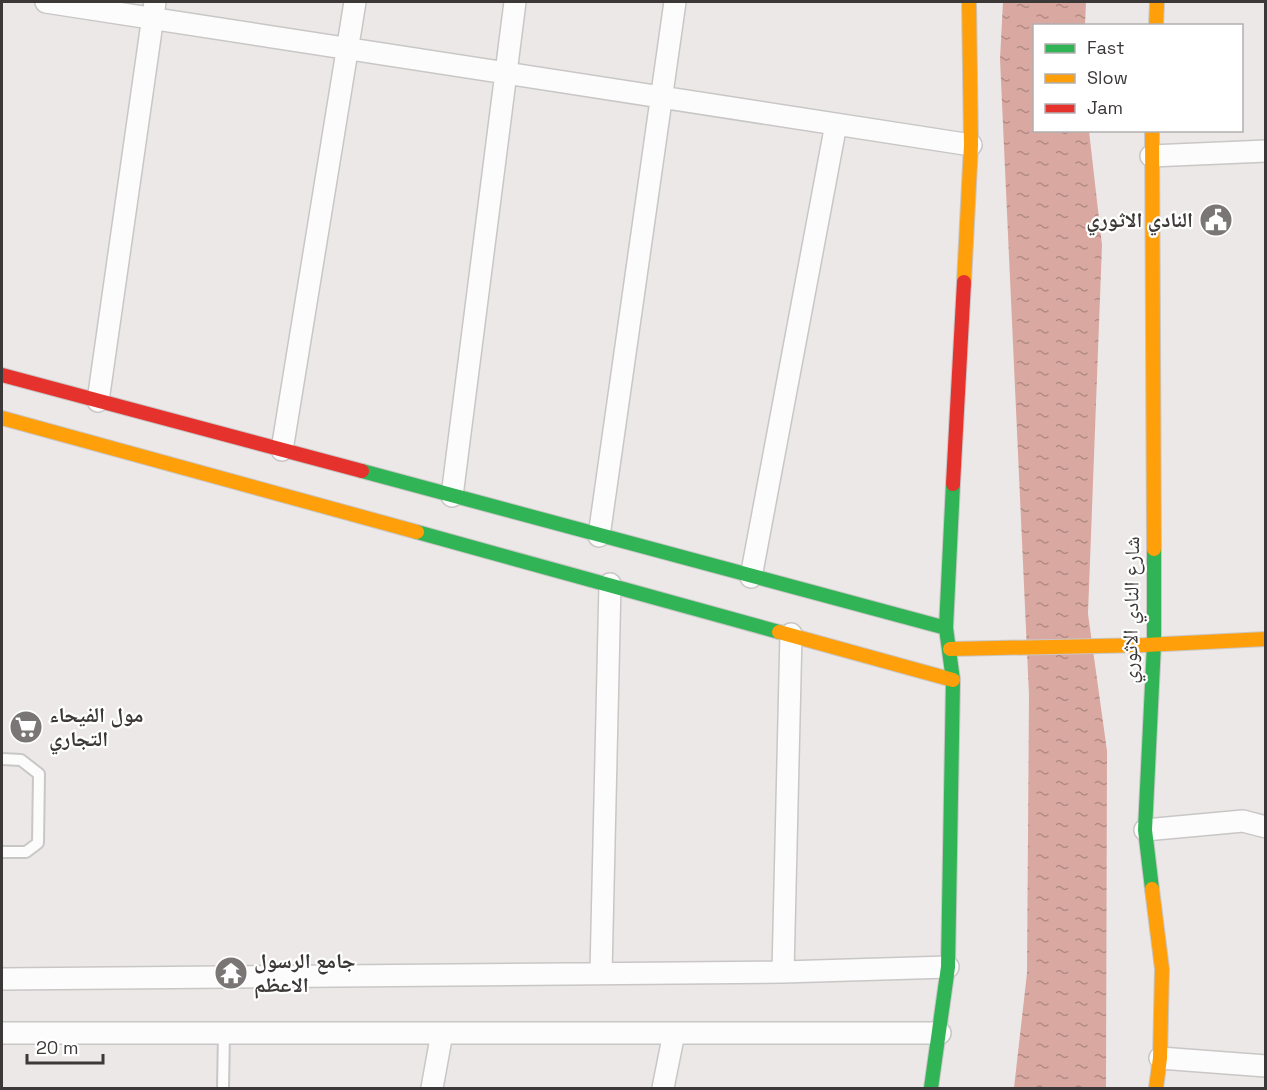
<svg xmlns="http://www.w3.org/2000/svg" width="1267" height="1090" font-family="'Space Grotesk','Noto Naskh Arabic',sans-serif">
  <defs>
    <pattern id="water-ripples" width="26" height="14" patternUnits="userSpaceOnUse" patternTransform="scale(1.5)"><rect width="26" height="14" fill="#d9a8a1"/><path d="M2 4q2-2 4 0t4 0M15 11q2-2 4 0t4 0" fill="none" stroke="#b18a84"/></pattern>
  </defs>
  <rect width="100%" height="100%" fill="#ece8e8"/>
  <path fill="url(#water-ripples)" d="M 1003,2 L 1086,2 L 1085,25 L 1034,26 L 1034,130 L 1089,131 L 1102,245 L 1088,614 L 1107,751 L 1106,1088 L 1014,1088 L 1027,973 L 1029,695 L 1000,59 Z"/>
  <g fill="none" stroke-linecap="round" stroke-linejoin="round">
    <g stroke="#c9c6c6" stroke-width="14">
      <path id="lane" d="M 2,759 L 21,760 L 39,774 L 38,843 L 26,852 L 2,852
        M 223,1088 L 224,1033"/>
    </g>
    <g stroke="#c9c6c6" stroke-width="24">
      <path id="street" d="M 46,2 L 971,145
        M 1151,156 L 1266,151
        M 98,401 L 155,2
        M 282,450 L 355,2
        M 452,496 L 515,2
        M 599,536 L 675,2
        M 751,577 L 836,124
        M 1145,830 L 1243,821 L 1266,827
        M 783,972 L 791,634
        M 601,973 L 610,584
        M 2,979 L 783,972 L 948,967
        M 2,1033 L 940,1033
        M 1160,1058 L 1266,1066
        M 432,1088 L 442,1033
        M 663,1088 L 674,1033"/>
    </g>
    <g stroke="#c9c6c6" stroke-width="16">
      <path id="fast" d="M 362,471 L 946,628
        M 417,532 L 779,632
        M 1152,889 L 1145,830 L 1154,644 L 1154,549
        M 931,1088 L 948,967 L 953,680 L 946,628 L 953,484"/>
    </g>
    <g stroke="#c9c6c6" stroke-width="16">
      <path id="slow" d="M 1156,26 L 1157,2
        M 1152,130 L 1154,549
        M 964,282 L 971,145 L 969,2
        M 2,418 L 417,532
        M 779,632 L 953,680
        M 950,649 L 1145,645 L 1266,639
        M 1152,889 L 1162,969 L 1160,1058 L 1156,1088"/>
    </g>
    <g stroke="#c9c6c6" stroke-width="16">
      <path id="jam" d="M 2,375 L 362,471
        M 953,484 L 964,282"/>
    </g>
    <use href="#lane" stroke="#fcfcfc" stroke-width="10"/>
    <use href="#street" stroke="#fcfcfc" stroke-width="21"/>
    <use href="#fast" stroke="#30b455" stroke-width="14"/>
    <use href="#slow" stroke="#ff9f0a" stroke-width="14"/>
    <use href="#jam" stroke="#e5322d" stroke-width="14"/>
  </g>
  <defs>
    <g id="civic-disc" transform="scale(1.725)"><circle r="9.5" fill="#797675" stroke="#fff"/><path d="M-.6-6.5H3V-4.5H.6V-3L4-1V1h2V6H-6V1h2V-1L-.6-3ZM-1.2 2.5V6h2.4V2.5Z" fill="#fff"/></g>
    <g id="supermarket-disc" transform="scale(1.725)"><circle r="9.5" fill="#797675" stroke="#fff"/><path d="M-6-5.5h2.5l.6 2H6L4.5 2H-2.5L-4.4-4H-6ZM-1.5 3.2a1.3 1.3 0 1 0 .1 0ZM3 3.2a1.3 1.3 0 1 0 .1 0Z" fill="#fff"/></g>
    <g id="temple-disc" transform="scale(1.725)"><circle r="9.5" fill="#797675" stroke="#fff"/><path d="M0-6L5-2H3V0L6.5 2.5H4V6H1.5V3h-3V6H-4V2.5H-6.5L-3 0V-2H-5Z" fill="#fff"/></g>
  </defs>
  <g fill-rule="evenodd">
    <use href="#civic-disc" x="1216" y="220"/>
    <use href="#supermarket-disc" x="26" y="727"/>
    <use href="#temple-disc" x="231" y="973"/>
  </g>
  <g text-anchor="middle" stroke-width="4.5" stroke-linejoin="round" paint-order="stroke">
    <g font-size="21" font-weight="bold" fill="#3b3837" stroke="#fff" text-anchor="start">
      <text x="1193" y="227" text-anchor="end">النادي الاثوري</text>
      <text x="49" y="722">مول الفيحاء<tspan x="49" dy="24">التجاري</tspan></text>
      <text x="254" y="968">جامع الرسول<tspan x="254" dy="24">الاعظم</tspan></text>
    </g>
    <g font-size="21" fill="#3b3837" stroke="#fff">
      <text transform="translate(1131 610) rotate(-89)" y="7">شارع النادي الاثوري</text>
    </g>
  </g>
  <rect width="1267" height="1090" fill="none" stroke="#3b3837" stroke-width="6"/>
  <rect x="1033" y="24" width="210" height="108" fill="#ffffff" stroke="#b1afaf" stroke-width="1.5"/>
  <rect x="1045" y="44" width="30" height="9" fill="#30b455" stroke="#b1afaf" stroke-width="1.5"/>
  <text x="1087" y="54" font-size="18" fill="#3b3837">Fast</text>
  <rect x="1045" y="74" width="30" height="9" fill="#ff9f0a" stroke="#b1afaf" stroke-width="1.5"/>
  <text x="1087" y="84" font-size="18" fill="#3b3837">Slow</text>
  <rect x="1045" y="104" width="30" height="9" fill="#e5322d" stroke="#b1afaf" stroke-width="1.5"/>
  <text x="1087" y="114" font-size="18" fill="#3b3837">Jam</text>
  <path d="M27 1054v9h76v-9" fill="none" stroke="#3b3837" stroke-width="3"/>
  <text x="36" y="1054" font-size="18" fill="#3b3837" stroke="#ffffff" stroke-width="4.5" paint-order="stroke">20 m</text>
</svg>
